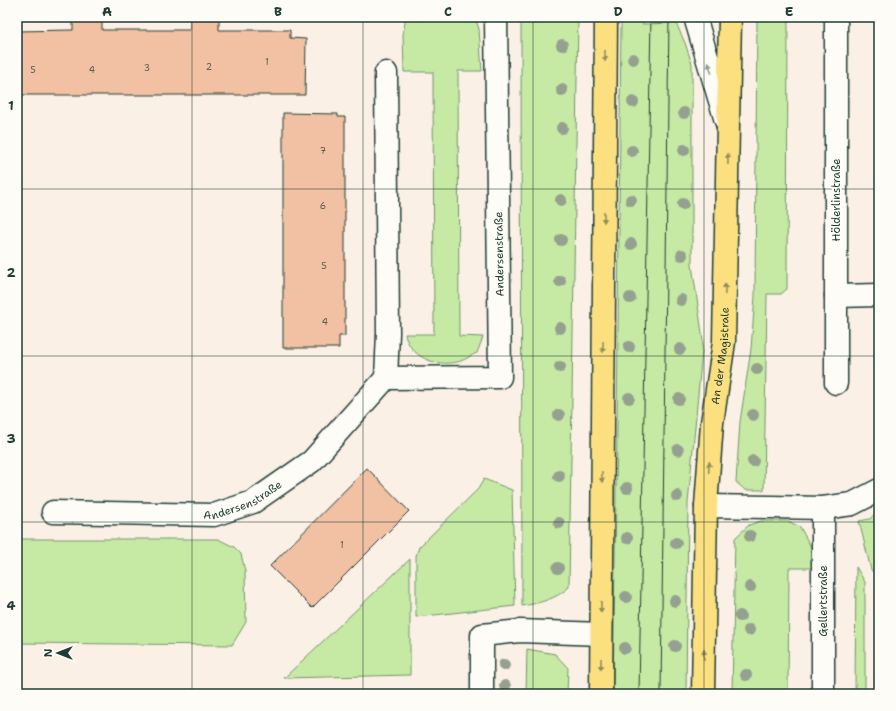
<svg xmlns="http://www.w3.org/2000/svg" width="896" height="711" font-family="'Shantell Sans',sans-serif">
  <rect width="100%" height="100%" fill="#fbf0e6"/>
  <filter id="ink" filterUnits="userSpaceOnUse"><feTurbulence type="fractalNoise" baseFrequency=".025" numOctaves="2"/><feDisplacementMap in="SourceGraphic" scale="8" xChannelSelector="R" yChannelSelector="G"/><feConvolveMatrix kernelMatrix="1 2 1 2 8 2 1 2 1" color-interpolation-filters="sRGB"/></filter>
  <g filter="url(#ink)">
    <path fill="#c6eaa4" stroke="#72946c" d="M 406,17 L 475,17 L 479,29 L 482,71 L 458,71 L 459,336 L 483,337 L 477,353 C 471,355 464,361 457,362 C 435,367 410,357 405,334 L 434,334 L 433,72 L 404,72 L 403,34 Z
      M 521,17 L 578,17 L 569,587 C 556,599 540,603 522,606 Z
      M 624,17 L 642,17 L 642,24 L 676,23 L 685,43 L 692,64 L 692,265 L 703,340 L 688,503 L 686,694 L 613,694 L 617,431 L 621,22 Z
      M 757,17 L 788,17 L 787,289 L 781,294 L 767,294 L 764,490 L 745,490 L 736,482 L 740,422 L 751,349 L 755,296 Z
      M 17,421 L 20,539 L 218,539 L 234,547 L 241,554 L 245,571 L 246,622 L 232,645 L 17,643 Z
      M 484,479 L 512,490 L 515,606 L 416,617 L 416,556 L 419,547 L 478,489 Z
      M 879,509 L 879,572 L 877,576 L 871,570 L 859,521 L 870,519 Z
      M 761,521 L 788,521 L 800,527 L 812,549 L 812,568 L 789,568 L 788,694 L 732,694 L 735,538 L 749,525 Z
      M 410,559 L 410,675 L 284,678 Z
      M 856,567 L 865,582 L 865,694 L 855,694 Z
      M 527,649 L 555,654 L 568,668 L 567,694 L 526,694 Z"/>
    <path fill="#f2c0a3" stroke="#1f3d34" d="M 73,19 L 102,19 L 102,30 L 190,30 L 190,19 L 219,19 L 219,30 L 290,30 L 290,38 L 306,39 L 305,95 L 17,95 L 17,31 L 73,30 Z
      M 283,113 L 338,114 L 338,117 L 345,117 L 345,336 L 339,336 L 339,348 L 283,348 Z
      M 367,468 L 409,511 L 312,608 L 270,566 Z"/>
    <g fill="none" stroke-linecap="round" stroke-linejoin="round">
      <g stroke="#1f3d34" stroke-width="25">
        <g id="minor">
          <path d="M 695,17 L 726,121"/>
          <path d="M 836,296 L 879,295"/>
          <path d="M 386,378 L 500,377 L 496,17"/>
          <path d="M 836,383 L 836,17"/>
          <path d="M 706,506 L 823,508 L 852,504 L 879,490"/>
          <path d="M 823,508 L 823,694"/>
          <path id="s1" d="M 53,512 L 214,515 L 253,502 L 312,461 L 386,378 L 388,333 L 386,73"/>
          <path d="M 482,694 L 482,635 L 520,631 L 601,634"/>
        </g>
      </g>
      <g stroke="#1f3d34" stroke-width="25">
        <g id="major">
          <path d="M 601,694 L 606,17"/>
          <path id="s2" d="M 703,694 L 706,506 L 712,423 L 724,342 L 730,17"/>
        </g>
      </g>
      <use href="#minor" stroke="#fdfcf7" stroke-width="22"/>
      <use href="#major" stroke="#fce080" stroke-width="22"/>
      <path stroke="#1f3d34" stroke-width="1" d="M 639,694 L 651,17
        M 661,694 L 669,17"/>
    </g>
    <g fill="#94a190">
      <circle cx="562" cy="45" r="6"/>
      <circle cx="633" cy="59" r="6"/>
      <circle cx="562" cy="90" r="6"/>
      <circle cx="633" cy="102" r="6"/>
      <circle cx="684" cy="113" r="6"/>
      <circle cx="562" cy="128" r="6"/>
      <circle cx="684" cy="150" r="6"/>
      <circle cx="632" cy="151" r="6"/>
      <circle cx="561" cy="200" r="6"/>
      <circle cx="631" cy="200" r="6"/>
      <circle cx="683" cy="204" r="6"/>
      <circle cx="561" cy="240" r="6"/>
      <circle cx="631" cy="244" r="6"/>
      <circle cx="682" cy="255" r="6"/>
      <circle cx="560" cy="281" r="6"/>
      <circle cx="630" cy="298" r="6"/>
      <circle cx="681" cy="300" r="6"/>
      <circle cx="560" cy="328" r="6"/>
      <circle cx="629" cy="347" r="6"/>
      <circle cx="680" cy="349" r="6"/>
      <circle cx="560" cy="367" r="6"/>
      <circle cx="757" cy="369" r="6"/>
      <circle cx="629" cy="398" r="6"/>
      <circle cx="679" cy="399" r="6"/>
      <circle cx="559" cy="415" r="6"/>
      <circle cx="753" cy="415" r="6"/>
      <circle cx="678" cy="450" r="6"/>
      <circle cx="753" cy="461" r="6"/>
      <circle cx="559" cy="476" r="6"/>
      <circle cx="627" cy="488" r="6"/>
      <circle cx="677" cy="496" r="6"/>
      <circle cx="559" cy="523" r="6"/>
      <circle cx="750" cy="536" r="6"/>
      <circle cx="627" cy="538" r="6"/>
      <circle cx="676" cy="543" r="6"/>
      <circle cx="558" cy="568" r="6"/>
      <circle cx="750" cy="587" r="6"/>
      <circle cx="626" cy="597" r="6"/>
      <circle cx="675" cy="601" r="6"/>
      <circle cx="740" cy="616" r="6"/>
      <circle cx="749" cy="630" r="6"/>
      <circle cx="675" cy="646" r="6"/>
      <circle cx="625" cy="648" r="6"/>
      <circle cx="504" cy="665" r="6"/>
      <circle cx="746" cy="675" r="6"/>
      <circle cx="505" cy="686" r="6"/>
    </g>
    <defs><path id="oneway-solid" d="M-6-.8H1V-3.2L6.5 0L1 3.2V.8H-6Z"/></defs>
    <g fill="#8e8e5a">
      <use href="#oneway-solid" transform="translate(605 56) rotate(90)"/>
      <use href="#oneway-solid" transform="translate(728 159) rotate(-89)"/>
      <use href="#oneway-solid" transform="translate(604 217) rotate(90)"/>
      <use href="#oneway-solid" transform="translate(725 289) rotate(-89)"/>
      <use href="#oneway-solid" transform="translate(603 347) rotate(90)"/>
      <use href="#oneway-solid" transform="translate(709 467) rotate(-86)"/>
      <use href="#oneway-solid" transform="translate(602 477) rotate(90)"/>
      <use href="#oneway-solid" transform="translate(601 607) rotate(90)"/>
      <use href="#oneway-solid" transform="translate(704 655) rotate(-89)"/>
      <use href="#oneway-solid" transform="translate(601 664) rotate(90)"/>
    </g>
    <use fill="#8e9c96" href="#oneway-solid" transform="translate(710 68) rotate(-106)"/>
  </g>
  <path fill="none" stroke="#1f3d34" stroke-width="1" stroke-opacity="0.55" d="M 192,17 L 192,694M 363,17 L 363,694M 533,17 L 533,694M 704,17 L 704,694M 17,189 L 879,189M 17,356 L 879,356M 17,522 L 879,522"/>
  <g text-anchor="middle" stroke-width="4" stroke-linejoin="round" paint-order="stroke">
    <g font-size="9" fill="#545e50">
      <text x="267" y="65">1</text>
      <text x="209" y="70">2</text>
      <text x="147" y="71">3</text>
      <text x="33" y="73">5</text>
      <text x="92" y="73">4</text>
      <text x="323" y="154">7</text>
      <text x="323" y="209">6</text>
      <text x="324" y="269">5</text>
      <text x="325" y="325">4</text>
      <text x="342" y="548">1</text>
    </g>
    <g font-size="11" fill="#1f3d34" stroke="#fdfcf7">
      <text transform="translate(836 200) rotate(-90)" y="4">Hölderlinstraße</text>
      <text transform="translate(499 254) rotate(-91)" y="4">Andersenstraße</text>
      <text dy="4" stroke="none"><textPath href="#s2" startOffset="339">An der Magistrale</textPath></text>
      <text dy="4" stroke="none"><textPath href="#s1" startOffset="193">Andersenstraße</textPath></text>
      <text transform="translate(823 601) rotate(-90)" y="4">Gellertstraße</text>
    </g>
  </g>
  <rect width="896" height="711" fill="none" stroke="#fdfcf7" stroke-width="44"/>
  <g transform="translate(58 653) rotate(270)" stroke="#fdfcf7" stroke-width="3" paint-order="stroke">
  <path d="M0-3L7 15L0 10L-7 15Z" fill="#1f3d34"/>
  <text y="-6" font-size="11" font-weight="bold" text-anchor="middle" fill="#1f3d34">N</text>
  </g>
  <rect x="22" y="22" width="852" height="667" fill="none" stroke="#1f3d34" stroke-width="1.5"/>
  <g font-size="13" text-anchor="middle" font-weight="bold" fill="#1f3d34">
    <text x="107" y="16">A</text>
    <text x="278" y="16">B</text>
    <text x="448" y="16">C</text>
    <text x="618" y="16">D</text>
    <text x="789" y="16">E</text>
    <text x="11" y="110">1</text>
    <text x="11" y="277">2</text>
    <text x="11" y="443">3</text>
    <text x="11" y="610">4</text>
  </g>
</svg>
